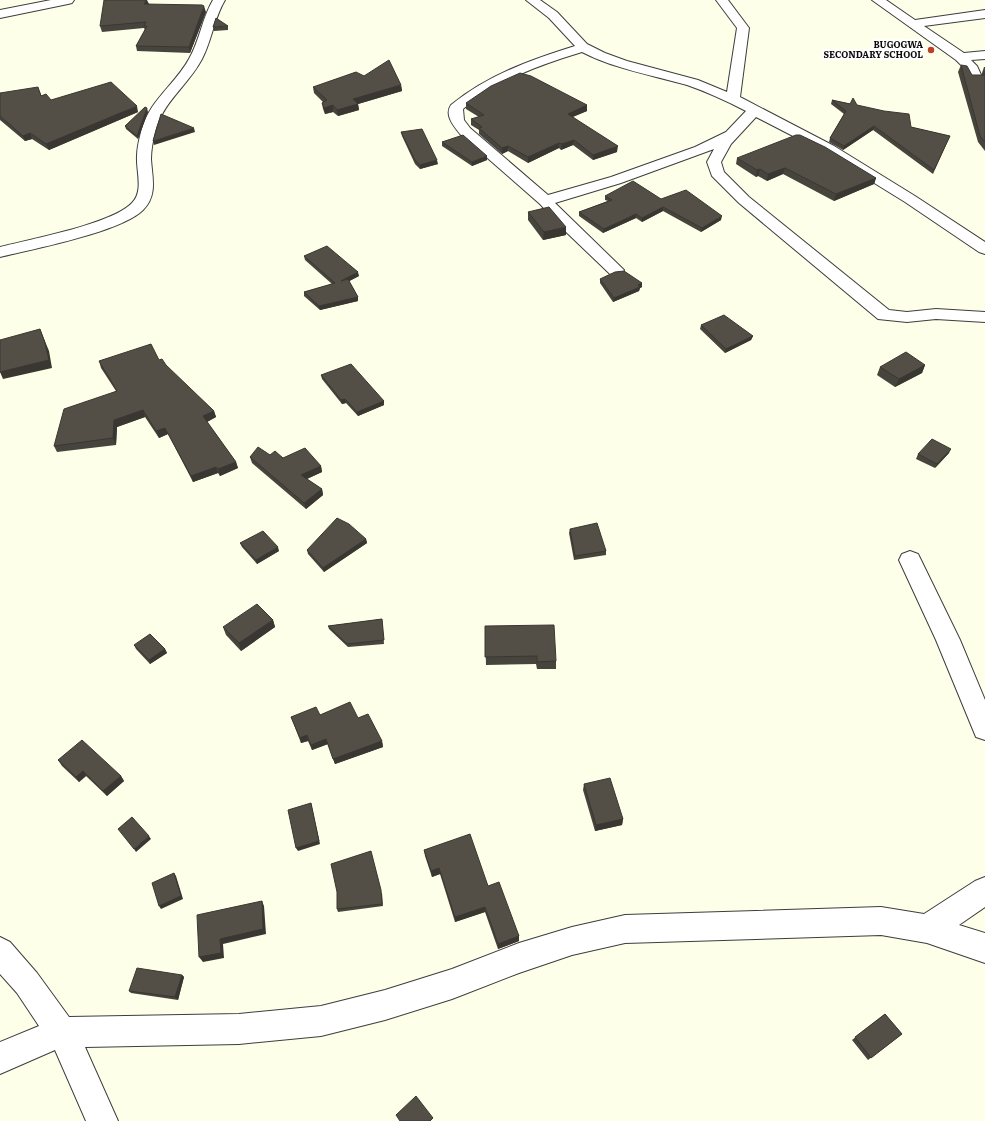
<svg xmlns="http://www.w3.org/2000/svg" width="985" height="1121" font-family="Literata,serif">
  <rect width="100%" height="100%" fill="#feffe8"/>
  <g fill="none" stroke-linecap="round" stroke-linejoin="round">
    <g stroke="#3d3d3d" stroke-width="2">
      <path id="minor" d="M 51,0 L 74,0 L 72,3 L 68,4 L 0,18 L 0,10 Z
        M 213,0 L 225,0 C 214,18 212,40 202,59 C 187,87 163,101 155,132 C 153,140 151,150 151,159 C 152,177 158,195 143,210 C 121,232 33,249 0,257 L 0,247 C 31,239 112,224 132,203 C 144,191 136,171 137,156 C 137,148 139,140 141,132 C 149,100 174,86 189,59 C 200,40 202,18 213,0 Z
        M 526,0 L 540,0 L 557,12 L 587,44 L 605,53 L 627,61 L 698,80 L 727,92 L 737,28 L 716,0 L 728,0 L 749,28 L 740,97 L 834,146 L 915,196 L 985,242 L 985,254 L 979,252 L 905,202 L 824,152 L 756,117 L 731,144 L 721,162 L 724,172 L 749,197 L 889,310 L 907,312 L 936,309 L 985,312 L 985,322 L 936,319 L 907,322 L 878,319 L 739,203 L 712,176 L 707,162 L 714,149 L 621,183 L 555,203 L 624,270 L 622,274 L 616,275 L 610,274 L 563,229 L 540,204 L 460,134 C 454,126 444,115 451,105 C 488,75 530,60 575,46 L 549,18 ZM 582,52 C 615,69 652,75 687,85 C 707,92 727,101 746,111 L 726,132 L 695,147 L 611,177 L 548,195 L 470,128 L 464,120 L 463,109 C 498,80 539,65 582,52 Z
        M 872,0 L 886,0 L 915,20 L 985,10 L 985,18 L 924,26 L 964,53 L 985,51 L 985,59 L 971,60 L 977,66 L 982,77 L 980,80 L 970,80 L 964,68 L 956,60 Z
        M 910,551 L 918,554 L 921,560 L 960,640 L 985,700 L 985,740 L 976,737 L 936,640 L 899,560 L 902,554 Z
        M 985,877 L 985,907 L 959,925 L 985,933 L 985,963 L 927,943 L 881,935 L 625,943 L 572,955 L 519,973 L 452,999 L 385,1020 L 321,1036 L 239,1044 L 85,1047 L 118,1121 L 86,1121 L 55,1050 L 0,1074 L 0,1042 L 39,1026 L 17,993 L 0,974 L 0,937 L 10,942 L 37,973 L 69,1017 L 239,1014 L 321,1006 L 385,990 L 452,969 L 519,943 L 572,927 L 625,915 L 881,907 L 924,914 L 975,881 Z"/>
    </g>
    <use href="#minor" fill="#fff" fill-rule="evenodd"/>
  </g>
  <path fill="#47443d" d="M 148,4 L 206,12 L 190,53 L 137,51 L 136,46 L 145,30 L 144,28 L 102,32 L 100,26 Z
    M 228,26 L 228,30 L 214,31 L 213,27 Z
    M 961,65 L 972,75 L 982,75 L 982,73 L 984,67 L 985,67 L 985,151 L 978,142 L 958,72 Z
    M 364,76 L 401,85 L 402,91 L 358,104 L 359,110 L 338,116 L 333,112 L 325,114 L 323,109 L 322,103 L 323,102 L 314,93 L 313,87 Z
    M 40,92 L 41,95 L 51,100 L 138,112 L 49,150 L 32,139 L 25,141 L 0,120 L 0,93 Z
    M 832,100 L 857,105 L 911,127 L 950,136 L 933,174 L 873,130 L 843,150 L 829,142 L 830,138 L 844,114 L 831,104 Z
    M 466,103 L 587,105 L 587,111 L 573,117 L 617,152 L 593,160 L 573,145 L 561,150 L 559,148 L 528,163 L 508,151 L 502,154 L 479,134 L 479,130 L 471,125 L 471,119 L 479,117 L 466,109 Z
    M 148,112 L 138,139 L 126,129 L 125,126 Z
    M 401,132 L 438,164 L 420,169 L 415,164 L 402,136 Z
    M 442,142 L 487,160 L 472,166 L 442,146 Z
    M 737,158 L 876,178 L 874,184 L 834,201 L 783,174 L 767,181 L 758,176 L 756,177 L 736,164 Z
    M 605,196 L 661,199 L 721,220 L 701,232 L 663,211 L 642,222 L 636,218 L 603,233 L 579,216 L 579,212 L 608,201 L 605,200 Z
    M 528,212 L 566,235 L 543,240 L 528,220 Z
    M 304,256 L 359,276 L 349,281 L 358,297 L 358,301 L 320,310 L 304,296 L 304,292 L 332,284 L 305,260 Z
    M 600,279 L 642,283 L 642,287 L 640,288 L 639,291 L 613,302 L 600,283 Z
    M 701,325 L 753,336 L 751,340 L 725,353 L 700,329 Z
    M 159,360 L 214,411 L 216,417 L 207,422 L 236,462 L 238,468 L 220,476 L 218,473 L 193,482 L 168,434 L 159,438 L 145,417 L 117,427 L 116,445 L 57,452 L 54,446 L 116,391 L 101,368 L 99,361 Z
    M 925,365 L 922,373 L 895,387 L 877,375 L 880,367 Z
    M 321,375 L 384,401 L 384,405 L 358,416 L 346,403 L 342,404 L 322,379 Z
    M 949,453 L 935,468 L 916,459 L 918,454 Z
    M 270,455 L 321,466 L 322,472 L 307,479 L 322,489 L 323,495 L 306,509 L 252,463 L 250,457 Z
    M 570,529 L 606,551 L 606,555 L 574,560 L 569,533 Z
    M 366,539 L 367,543 L 324,572 L 308,554 L 307,550 Z
    M 240,543 L 279,551 L 257,564 L 242,547 Z
    M 382,619 L 384,644 L 348,647 L 329,629 L 328,626 Z
    M 273,620 L 275,627 L 241,651 L 226,635 L 223,627 Z
    M 485,626 L 556,661 L 556,669 L 537,669 L 536,664 L 486,665 Z
    M 134,645 L 165,649 L 167,653 L 150,664 L 136,649 Z
    M 320,715 L 358,718 L 382,741 L 383,747 L 335,764 L 328,744 L 312,750 L 308,741 L 301,743 L 291,717 Z
    M 58,760 L 121,776 L 124,781 L 107,796 L 86,776 L 79,782 L 62,766 Z
    M 584,784 L 623,819 L 622,825 L 595,831 L 583,790 Z
    M 424,850 L 488,886 L 519,936 L 519,941 L 498,949 L 485,912 L 455,922 L 440,874 L 432,877 L 425,856 Z
    M 382,893 L 383,906 L 338,912 L 337,909 Z
    M 182,975 L 184,977 L 178,1000 L 131,993 L 129,991 Z
    M 885,1014 L 902,1034 L 868,1060 L 852,1040 Z"/>
  <path fill="#3a3732" d="M 146,0 L 147,0 L 149,4 L 144,4 Z
    M 204,6 L 206,12 L 190,53 L 189,47 Z
    M 401,85 L 402,91 L 358,104 L 359,110 L 338,116 L 337,110 L 353,99 Z
    M 333,105 L 333,112 L 325,114 L 324,108 Z
    M 587,105 L 587,111 L 567,119 L 568,114 Z
    M 137,106 L 138,112 L 49,150 L 46,144 Z
    M 147,108 L 148,112 L 138,139 L 137,136 Z
    M 874,126 L 873,130 L 843,150 L 844,146 Z
    M 194,128 L 195,132 L 154,145 L 153,141 Z
    M 30,133 L 32,139 L 25,141 L 23,136 Z
    M 574,140 L 573,145 L 561,150 L 562,144 Z
    M 559,143 L 559,148 L 528,163 L 528,157 Z
    M 508,146 L 508,151 L 502,154 L 502,148 Z
    M 618,146 L 617,152 L 593,160 L 593,155 Z
    M 487,156 L 487,160 L 472,166 L 472,162 Z
    M 437,160 L 438,164 L 420,169 L 420,165 Z
    M 785,168 L 783,174 L 767,181 L 768,174 Z
    M 760,169 L 758,176 L 756,177 L 757,170 Z
    M 876,178 L 874,184 L 834,201 L 836,194 Z
    M 663,207 L 663,211 L 642,222 L 642,218 Z
    M 636,214 L 636,218 L 603,233 L 604,229 Z
    M 722,216 L 721,220 L 701,232 L 702,228 Z
    M 566,227 L 566,235 L 543,240 L 544,232 Z
    M 358,272 L 359,276 L 342,285 L 341,281 Z
    M 642,283 L 642,287 L 640,288 L 639,291 L 613,302 L 614,298 Z
    M 358,297 L 358,301 L 320,310 L 319,306 Z
    M 40,329 L 49,351 L 52,368 L 3,379 L 0,372 Z
    M 753,336 L 751,340 L 725,353 L 726,349 Z
    M 925,365 L 922,373 L 895,387 L 899,379 Z
    M 345,399 L 346,403 L 342,404 L 341,400 Z
    M 384,401 L 384,405 L 358,416 L 357,412 Z
    M 143,410 L 145,417 L 117,427 L 116,445 L 113,438 L 114,420 Z
    M 214,411 L 216,417 L 205,423 L 203,416 Z
    M 165,428 L 168,434 L 159,438 L 156,431 Z
    M 951,449 L 949,453 L 935,468 L 937,464 Z
    M 236,462 L 238,468 L 220,476 L 218,469 Z
    M 321,466 L 322,472 L 302,481 L 301,475 Z
    M 216,467 L 218,473 L 193,482 L 191,476 Z
    M 322,489 L 323,495 L 306,509 L 304,503 Z
    M 366,539 L 367,543 L 324,572 L 323,568 Z
    M 278,547 L 279,551 L 257,564 L 256,560 Z
    M 273,620 L 275,627 L 241,651 L 239,643 Z
    M 165,649 L 167,653 L 150,664 L 149,660 Z
    M 307,735 L 308,741 L 301,743 L 300,738 Z
    M 326,739 L 328,744 L 312,750 L 311,745 Z
    M 382,741 L 383,747 L 335,764 L 333,759 Z
    M 83,771 L 86,776 L 79,782 L 76,777 Z
    M 121,776 L 124,781 L 107,796 L 103,791 Z
    M 311,803 L 320,844 L 298,851 L 296,848 Z
    M 623,819 L 622,825 L 595,831 L 596,825 Z
    M 149,836 L 151,839 L 136,852 L 134,849 Z
    M 439,868 L 440,874 L 432,877 L 431,871 Z
    M 174,873 L 176,876 L 183,899 L 161,909 L 159,906 Z
    M 262,901 L 264,906 L 266,934 L 223,944 L 224,958 L 203,962 L 199,957 Z
    M 485,907 L 485,912 L 455,922 L 455,917 Z
    M 519,936 L 519,941 L 498,949 L 498,944 Z
    M 182,975 L 184,977 L 178,1000 L 175,997 Z"/>
  <path fill="#534f47" stroke="#3a3732" d="M 104,0 L 146,0 L 144,4 L 202,5 L 204,6 L 189,47 L 136,46 L 147,26 L 144,26 L 146,22 L 100,26 Z
    M 216,18 L 228,26 L 213,27 Z
    M 389,60 L 401,85 L 353,99 L 358,104 L 337,110 L 333,105 L 324,108 L 322,103 L 327,100 L 313,87 L 356,72 L 364,76 Z
    M 961,65 L 967,66 L 972,75 L 984,75 L 985,73 L 985,142 L 980,136 Z
    M 520,73 L 531,76 L 587,105 L 568,114 L 618,146 L 593,155 L 574,140 L 562,144 L 559,143 L 528,157 L 508,146 L 502,148 L 479,128 L 482,127 L 471,119 L 484,115 L 466,103 L 491,86 Z
    M 111,82 L 137,106 L 46,144 L 30,133 L 23,136 L 0,116 L 0,93 L 38,87 L 41,96 L 46,94 L 51,100 Z
    M 853,98 L 857,105 L 884,111 L 909,114 L 911,127 L 950,136 L 934,170 L 874,126 L 844,146 L 830,138 L 846,111 L 832,100 L 850,104 Z
    M 145,107 L 147,108 L 137,136 L 125,126 Z
    M 161,114 L 194,128 L 153,141 Z
    M 422,129 L 437,160 L 420,165 L 415,160 L 401,132 Z
    M 463,135 L 487,156 L 472,162 L 442,142 Z
    M 796,135 L 800,135 L 825,147 L 876,178 L 836,194 L 785,168 L 768,174 L 760,169 L 757,170 L 737,158 Z
    M 633,181 L 661,199 L 686,190 L 722,216 L 702,228 L 663,207 L 642,218 L 636,214 L 604,229 L 579,212 L 612,200 L 605,196 Z
    M 549,207 L 566,227 L 544,232 L 528,212 Z
    M 327,246 L 358,272 L 341,281 L 348,279 L 358,297 L 319,306 L 304,292 L 335,283 L 304,256 Z
    M 624,271 L 642,283 L 638,285 L 640,287 L 614,298 L 600,279 L 615,272 Z
    M 724,315 L 753,336 L 726,349 L 701,325 Z
    M 40,329 L 45,343 L 49,360 L 0,372 L 0,340 Z
    M 151,344 L 159,360 L 162,359 L 166,365 L 214,411 L 203,416 L 236,462 L 218,469 L 216,467 L 191,476 L 165,428 L 156,431 L 143,410 L 114,420 L 113,438 L 54,446 L 64,409 L 117,391 L 99,361 Z
    M 906,352 L 925,365 L 899,379 L 880,367 Z
    M 351,364 L 384,401 L 357,412 L 345,399 L 341,400 L 321,375 Z
    M 932,439 L 951,449 L 937,464 L 918,454 Z
    M 258,447 L 270,455 L 275,451 L 283,458 L 305,448 L 321,466 L 301,475 L 322,489 L 304,503 L 250,457 Z
    M 337,518 L 349,524 L 366,539 L 323,568 L 307,550 Z
    M 597,523 L 606,551 L 575,556 L 570,529 Z
    M 263,531 L 278,547 L 256,560 L 240,543 Z
    M 257,604 L 273,620 L 239,643 L 223,627 Z
    M 382,619 L 384,640 L 347,644 L 328,626 Z
    M 554,625 L 556,661 L 537,662 L 537,656 L 485,657 L 485,626 Z
    M 150,634 L 165,649 L 149,660 L 134,645 Z
    M 350,702 L 358,718 L 368,714 L 382,741 L 333,759 L 326,739 L 311,745 L 307,735 L 300,738 L 291,717 L 316,707 L 320,715 Z
    M 82,740 L 121,776 L 103,791 L 83,771 L 76,777 L 58,760 Z
    M 610,778 L 623,819 L 596,825 L 584,784 Z
    M 311,803 L 319,841 L 296,848 L 288,810 Z
    M 132,817 L 149,836 L 134,849 L 118,829 Z
    M 470,834 L 488,886 L 499,882 L 519,936 L 498,944 L 485,907 L 455,917 L 439,868 L 431,871 L 424,850 Z
    M 371,851 L 381,890 L 382,904 L 337,909 L 337,892 L 331,864 Z
    M 174,873 L 181,896 L 159,906 L 152,883 Z
    M 262,901 L 263,929 L 220,939 L 221,953 L 199,957 L 197,915 Z
    M 137,968 L 182,975 L 175,997 L 129,991 Z
    M 885,1014 L 902,1034 L 871,1058 L 855,1037 Z
    M 416,1096 L 433,1118 L 430,1121 L 400,1121 L 396,1115 Z"/>
  <circle fill="#bb4122" stroke="#fff" stroke-width="1.5" cx="931" cy="50" r="4"/>
  <g text-anchor="middle" stroke-width="4" stroke-linejoin="round" paint-order="stroke">
    <g font-size="9" font-weight="bold" fill="#0a0a0a" stroke="#fff" text-anchor="end">
      <text x="923" y="48">BUGOGWA<tspan x="923" dy="10">SECONDARY SCHOOL</tspan></text>
    </g>
  </g>
</svg>
